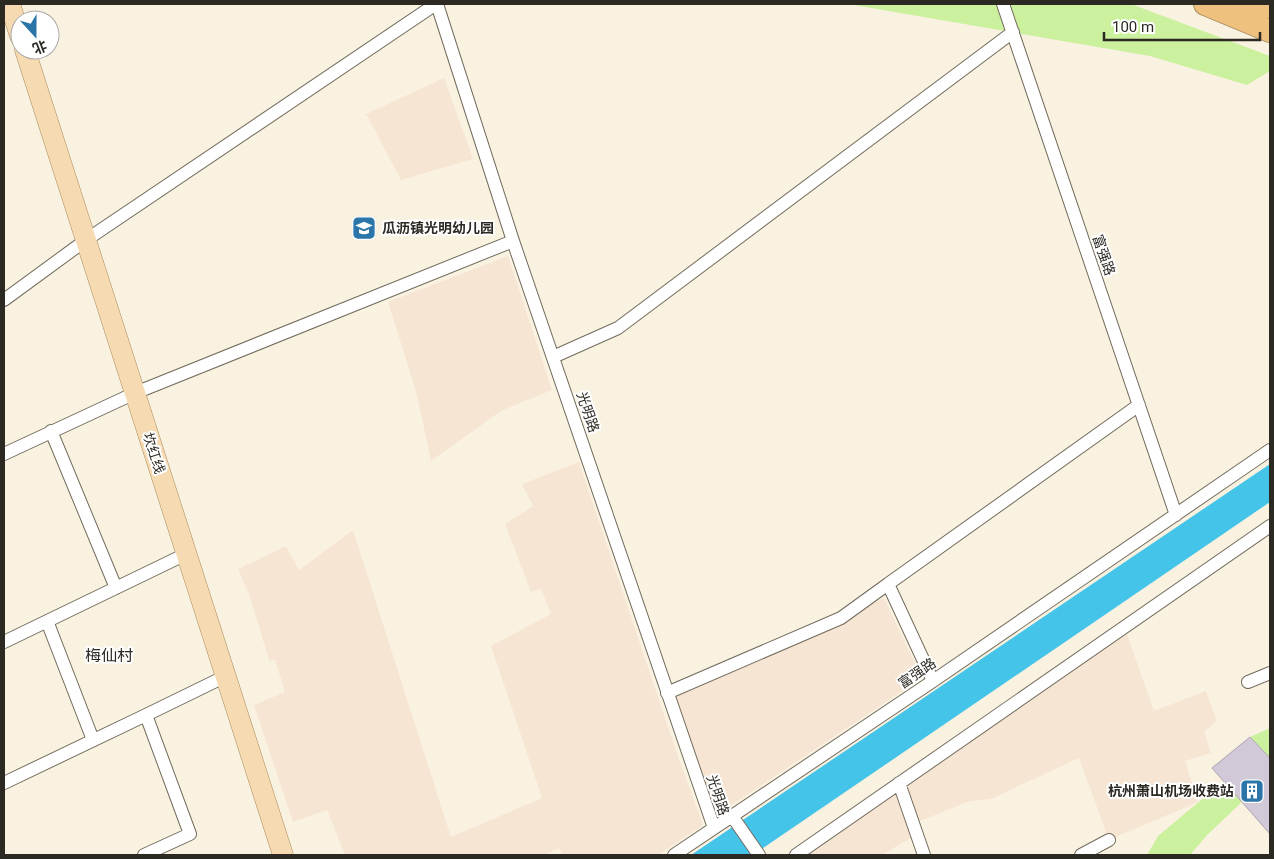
<svg xmlns="http://www.w3.org/2000/svg" width="1274" height="859" font-family="Roboto,'Noto Sans SC',sans-serif">
  <rect width="100%" height="100%" fill="#faf2e1"/>
  <path fill="#f7e5d4" d="M 444,78 L 473,159 L 401,180 L 366,114 Z
    M 508,256 L 552,390 L 501,411 L 431,461 L 417,395 L 388,302 Z
    M 579,462 L 679,759 L 703,825 L 658,855 L 562,855 L 559,848 L 544,855 L 345,855 L 327,810 L 293,822 L 254,705 L 285,692 L 275,660 L 269,660 L 250,597 L 238,569 L 286,546 L 299,570 L 353,530 L 451,837 L 542,798 L 491,646 L 551,614 L 541,589 L 531,592 L 505,524 L 533,506 L 522,484 Z
    M 884,598 L 922,678 L 721,812 L 702,794 L 667,693 L 739,665 Z
    M 1127,634 L 1154,711 L 1206,691 L 1217,721 L 1204,732 L 1211,753 L 1185,761 L 1198,802 L 1109,840 L 1079,758 L 991,799 L 970,801 L 918,822 L 906,787 Z
    M 895,794 L 911,838 L 882,855 L 808,855 Z"/>
  <path fill="#cbf09e" d="M 848,4 L 1131,4 L 1270,56 L 1270,71 L 1247,85 L 1150,56 Z
    M 1270,728 L 1270,758 L 1250,737 Z
    M 1224,781 L 1242,802 L 1207,835 L 1190,855 L 1147,855 L 1158,836 Z"/>
  <path fill="#45c4e9" d="M 1270,464 L 1270,502 L 753,855 L 691,855 Z"/>
  <path fill="#d1c8d8" stroke="#ada4b3" d="M 1250,737 L 1270,758 L 1270,834 L 1212,768 Z"/>
  <g fill="none" stroke-linecap="round" stroke-linejoin="round">
    <g stroke="#726b5d" stroke-width="14">
      <path id="street" d="M 437,4 L 513,241 L 714,828
        M 1003,4 L 1176,515
        M 4,300 L 86,240 L 436,4
        M 553,357 L 618,328 L 1013,32
        M 51,431 L 116,588
        M 4,454 L 135,393 L 513,241
        M 47,621 L 93,740
        M 4,642 L 186,554
        M 933,681 L 888,584 L 1139,405
        M 1248,682 L 1270,673
        M 667,693 L 841,618 L 888,584
        M 4,783 L 146,715
        M 899,783 L 924,855
        M 732,816 L 759,855
        M 144,855 L 190,834 L 146,715 L 226,676
        M 674,855 L 933,681 L 1270,450
        M 796,855 L 1270,526
        M 1081,855 L 1109,840"/>
    </g>
    <g stroke="#aa8c5e" stroke-width="21">
      <path id="primary" d="M 10,4 L 20,36
        M 25,50 L 283,855"/>
    </g>
    <g stroke="#aa8c5e" stroke-width="24">
      <path id="highway" d="M 1205,4 L 1270,31
        M 1246,4 L 1270,7"/>
    </g>
    <use href="#street" stroke="#fff" stroke-width="12"/>
    <use href="#primary" stroke="#f5dab2" stroke-width="20"/>
    <use href="#highway" stroke="#eec17e" stroke-width="22"/>
  </g>
  <defs>
    <g id="school-square" transform="scale(1.25)"><rect x="-9" y="-9" width="18" height="18" rx="4" fill="#2b75a9" stroke="#fff"/><path d="M0-5L7-2L0 1L-7-2ZM-4 1L0 2.5L4 1V4Q0 6-4 4Z" fill="#fff"/></g>
    <g id="building-square" transform="scale(1.25)"><rect x="-9" y="-9" width="18" height="18" rx="4" fill="#2b75a9" stroke="#fff"/><path d="M-4-6H4V6H1V3H-1V6H-4ZM-2.5-4.3h1.7v1.8h-1.7ZM.8-4.3h1.7v1.8H.8ZM-2.5-1h1.7V.8h-1.7ZM.8-1h1.7V.8H.8Z" fill="#fff"/></g>
  </defs>
  <g fill-rule="evenodd">
    <use href="#school-square" x="364" y="228"/>
    <use href="#building-square" x="1252" y="791"/>
  </g>
  <g text-anchor="middle" stroke-width="4" stroke-linejoin="round" paint-order="stroke">
    <g font-size="14" font-weight="bold" fill="#2c2923" stroke="#fff" text-anchor="start">
      <text x="382" y="233">瓜沥镇光明幼儿园</text>
      <text x="1234" y="796" text-anchor="end">杭州萧山机场收费站</text>
    </g>
    <g font-size="14" fill="#2c2923" stroke="#fff">
      <text transform="translate(1104 255) rotate(71)" y="5">富强路</text>
      <text transform="translate(588 412) rotate(71)" y="5">光明路</text>
      <text transform="translate(154 453) rotate(72)" y="5">坎红线</text>
      <text transform="translate(917 673) rotate(-34)" y="5">富强路</text>
      <text transform="translate(718 795) rotate(71)" y="5">光明路</text>
    </g>
    <g font-size="16" fill="#2c2923" stroke="#fff">
      <text x="109" y="661">梅仙村</text>
    </g>
  </g>
  <rect width="1274" height="859" fill="none" stroke="#2c2923" stroke-width="10"/>
  <g transform="translate(35 35) rotate(159)"><circle r="24" fill="#ffffff" stroke="#aba9a7"/>
  <path d="M0-4L9 19L0 12L-9 19Z" fill="#2b75a9"/>
  <text y="-8" font-size="14" font-weight="bold" text-anchor="middle" fill="#2c2923">北</text>
  </g>
  <path d="M1104 32v8h156v-8" fill="none" stroke="#2c2923" stroke-width="2.5"/>
  <text x="1112" y="32" font-size="15" fill="#2c2923" stroke="#ffffff" stroke-width="4" paint-order="stroke">100 m</text>
</svg>
